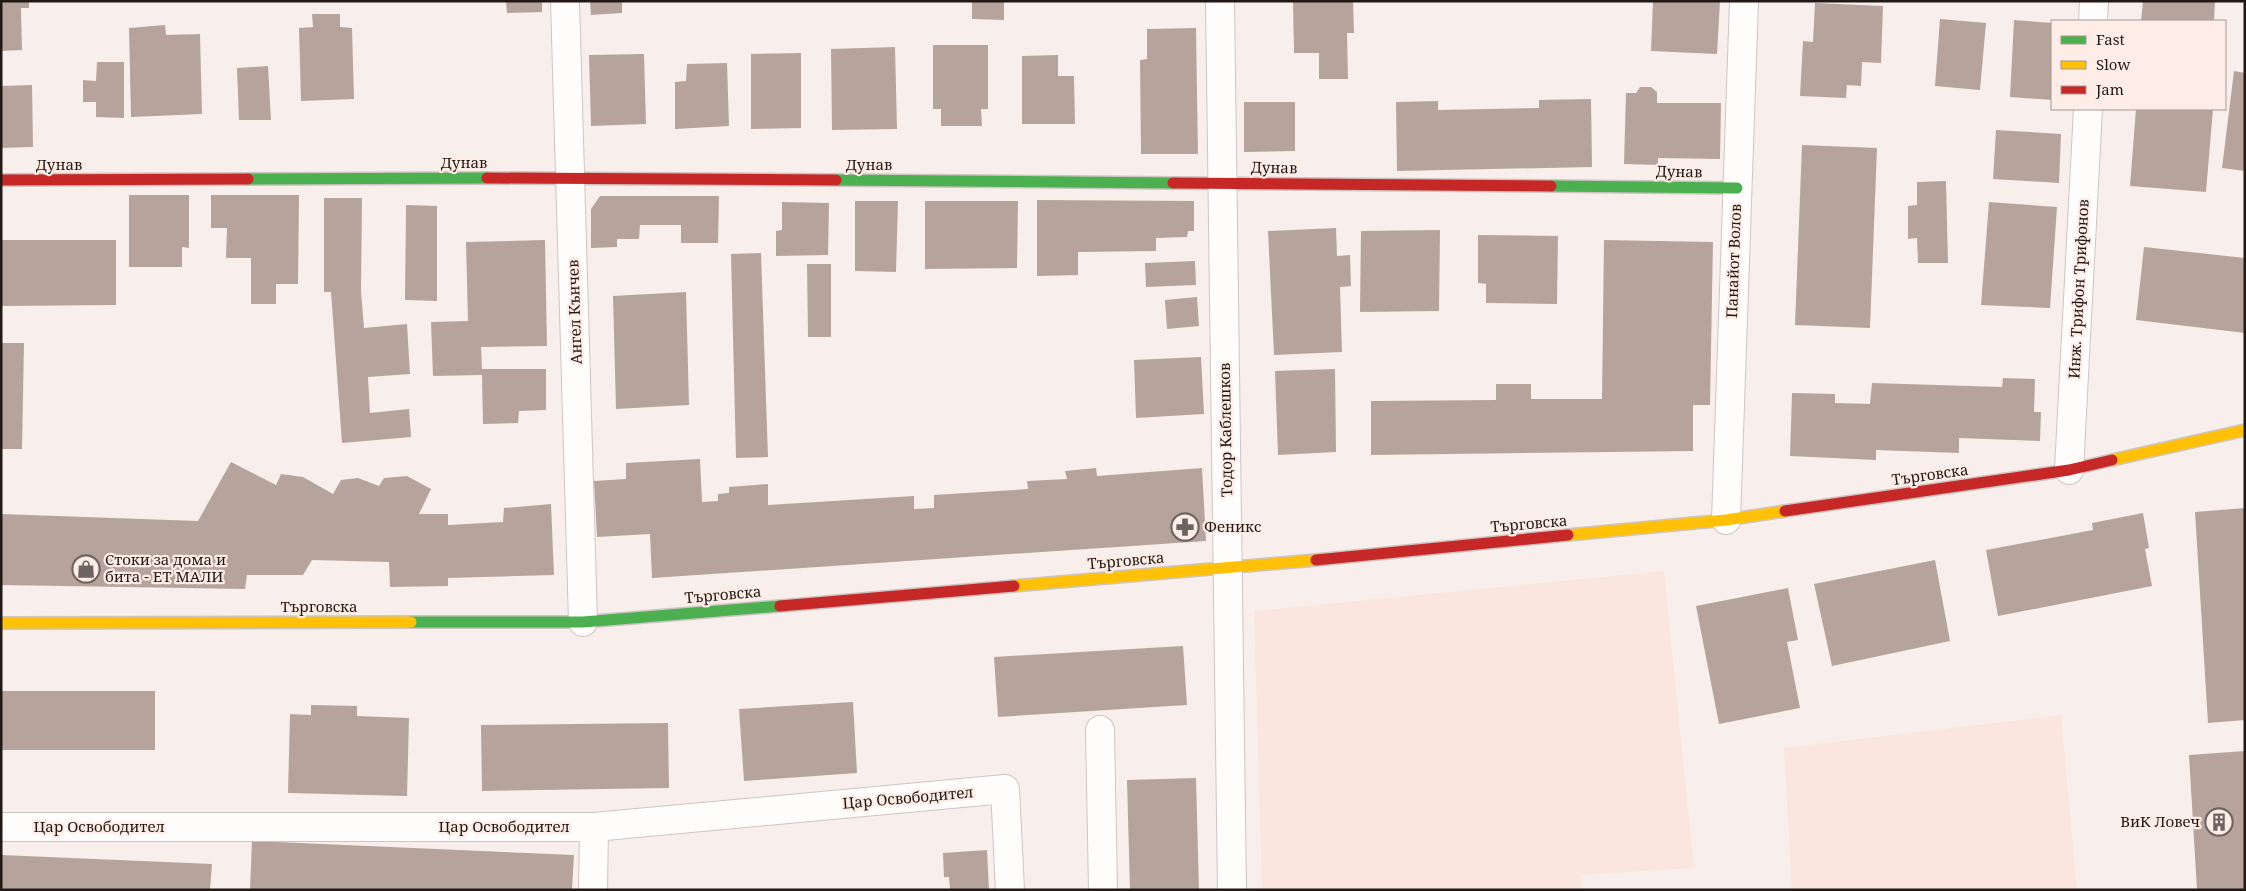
<svg xmlns="http://www.w3.org/2000/svg" width="2246" height="891" font-family="'Noto Serif',serif">
  <rect width="100%" height="100%" fill="#f8efec"/>
  <path fill="#fae6de" d="M 1664,571 L 1694,868 L 1581,875 L 1582,890 L 1262,890 L 1254,611 Z
    M 2061,715 L 2077,890 L 1792,890 L 1784,748 Z"/>
  <path fill="#b6a49c" d="M 1,1 L 29,1 L 29,8 L 21,8 L 22,50 L 1,51 Z
    M 506,1 L 542,1 L 542,12 L 507,13 Z
    M 590,1 L 622,1 L 622,13 L 591,15 Z
    M 972,1 L 1004,1 L 1004,20 L 972,19 Z
    M 1293,1 L 1353,1 L 1354,33 L 1347,33 L 1348,79 L 1319,79 L 1319,53 L 1294,53 Z
    M 1653,1 L 1720,1 L 1717,54 L 1651,51 Z
    M 2143,1 L 2215,1 L 2214,21 L 2141,21 Z
    M 1815,3 L 1883,6 L 1881,63 L 1862,62 L 1861,86 L 1847,85 L 1846,98 L 1800,96 L 1803,41 L 1813,42 Z
    M 312,14 L 340,14 L 340,27 L 352,28 L 354,99 L 301,101 L 299,28 L 313,27 Z
    M 1940,19 L 1986,23 L 1980,90 L 1935,86 Z
    M 2014,20 L 2052,23 L 2052,100 L 2010,97 Z
    M 165,25 L 166,35 L 200,34 L 202,114 L 131,117 L 129,28 Z
    M 1196,28 L 1198,154 L 1141,154 L 1140,60 L 1147,59 L 1147,29 Z
    M 933,45 L 988,45 L 988,109 L 981,109 L 982,126 L 941,126 L 941,109 L 933,109 Z
    M 895,47 L 897,129 L 832,130 L 831,49 Z
    M 801,53 L 801,128 L 751,129 L 751,54 Z
    M 644,54 L 646,124 L 591,126 L 589,55 Z
    M 1058,55 L 1058,76 L 1074,76 L 1075,124 L 1022,124 L 1022,56 Z
    M 97,62 L 124,62 L 124,118 L 96,117 L 96,102 L 83,102 L 83,80 L 96,81 Z
    M 727,63 L 729,126 L 675,129 L 675,82 L 686,81 L 687,64 Z
    M 268,66 L 271,120 L 239,120 L 237,68 Z
    M 2234,71 L 2245,73 L 2245,171 L 2222,168 Z
    M 32,85 L 33,147 L 1,148 L 1,86 Z
    M 1640,87 L 1651,87 L 1657,92 L 1657,103 L 1721,103 L 1720,159 L 1658,158 L 1658,165 L 1624,164 L 1626,93 L 1636,93 Z
    M 1591,99 L 1592,167 L 1397,171 L 1396,102 L 1438,101 L 1438,110 L 1539,108 L 1539,100 Z
    M 1244,102 L 1295,102 L 1295,151 L 1244,152 Z
    M 2136,109 L 2213,109 L 2206,192 L 2130,186 Z
    M 1996,130 L 2061,134 L 2059,183 L 1993,179 Z
    M 1802,145 L 1877,148 L 1870,328 L 1795,325 Z
    M 1946,181 L 1948,263 L 1918,263 L 1917,238 L 1908,239 L 1908,206 L 1917,205 L 1917,182 Z
    M 129,195 L 189,195 L 189,248 L 182,247 L 182,267 L 129,267 Z
    M 211,195 L 299,195 L 298,284 L 276,284 L 276,304 L 251,304 L 251,258 L 226,258 L 227,228 L 211,228 Z
    M 600,196 L 719,196 L 718,243 L 681,243 L 681,225 L 640,225 L 639,239 L 617,239 L 617,247 L 591,248 L 591,209 Z
    M 324,198 L 362,198 L 361,291 L 364,328 L 407,324 L 410,374 L 368,377 L 370,413 L 409,409 L 411,437 L 342,443 L 331,292 L 324,292 Z
    M 1037,200 L 1194,201 L 1194,231 L 1188,231 L 1187,237 L 1156,238 L 1156,251 L 1078,252 L 1078,275 L 1037,276 Z
    M 855,201 L 898,201 L 896,272 L 855,271 Z
    M 925,201 L 1018,201 L 1017,268 L 925,269 Z
    M 782,202 L 829,203 L 828,255 L 776,256 L 776,231 L 782,230 Z
    M 1989,202 L 2057,207 L 2050,308 L 1981,305 Z
    M 406,205 L 437,206 L 437,301 L 405,300 Z
    M 1336,228 L 1337,256 L 1350,255 L 1351,286 L 1340,287 L 1342,352 L 1274,355 L 1268,231 Z
    M 1440,230 L 1439,311 L 1360,312 L 1361,231 Z
    M 1478,235 L 1558,236 L 1557,304 L 1486,303 L 1486,284 L 1478,283 Z
    M 1,240 L 116,240 L 116,305 L 1,306 Z
    M 545,240 L 547,346 L 481,347 L 482,369 L 546,369 L 546,410 L 519,411 L 518,423 L 483,424 L 482,375 L 433,376 L 431,322 L 468,321 L 466,242 Z
    M 1604,240 L 1713,242 L 1710,405 L 1693,405 L 1693,451 L 1371,455 L 1371,401 L 1496,400 L 1496,384 L 1531,384 L 1531,399 L 1602,399 Z
    M 2144,247 L 2245,258 L 2245,333 L 2136,320 Z
    M 761,253 L 768,457 L 736,458 L 731,254 Z
    M 1195,261 L 1196,285 L 1146,287 L 1145,263 Z
    M 807,264 L 831,264 L 831,337 L 808,337 Z
    M 686,292 L 689,405 L 616,409 L 613,296 Z
    M 1197,297 L 1199,326 L 1167,329 L 1165,300 Z
    M 1,343 L 24,343 L 22,449 L 1,449 Z
    M 1201,357 L 1204,414 L 1136,418 L 1134,360 Z
    M 1335,369 L 1336,452 L 1278,455 L 1275,371 Z
    M 2003,378 L 2035,379 L 2034,412 L 2041,412 L 2040,441 L 1959,438 L 1959,453 L 1876,450 L 1876,460 L 1790,456 L 1792,393 L 1835,394 L 1835,403 L 1870,404 L 1872,383 L 2002,387 Z
    M 700,459 L 702,502 L 718,501 L 718,494 L 729,493 L 729,487 L 768,484 L 768,505 L 914,496 L 914,509 L 934,508 L 934,495 L 1028,489 L 1027,481 L 1067,479 L 1065,471 L 1096,468 L 1097,476 L 1202,468 L 1206,541 L 652,578 L 650,534 L 597,537 L 594,481 L 626,479 L 626,463 Z
    M 231,462 L 276,485 L 281,474 L 303,477 L 333,494 L 341,480 L 358,478 L 379,486 L 384,478 L 407,476 L 431,489 L 419,514 L 448,514 L 448,525 L 503,522 L 504,508 L 551,504 L 554,575 L 448,578 L 448,586 L 390,587 L 389,562 L 312,560 L 303,575 L 247,575 L 245,589 L 1,585 L 1,514 L 198,521 Z
    M 2245,508 L 2245,720 L 2208,723 L 2195,512 Z
    M 2143,513 L 2149,548 L 2145,549 L 2152,586 L 1998,616 L 1986,550 L 2093,530 L 2092,523 Z
    M 1935,560 L 1950,641 L 1832,666 L 1814,584 Z
    M 1788,588 L 1798,640 L 1787,642 L 1800,708 L 1719,724 L 1696,606 Z
    M 1183,646 L 1187,705 L 998,717 L 994,657 Z
    M 1,691 L 155,691 L 155,750 L 1,750 Z
    M 853,702 L 857,773 L 744,781 L 739,709 Z
    M 311,705 L 357,706 L 357,716 L 409,718 L 407,796 L 288,793 L 290,714 L 311,715 Z
    M 668,723 L 669,788 L 482,791 L 481,725 Z
    M 2245,751 L 2245,890 L 2197,890 L 2189,755 Z
    M 1196,778 L 1199,890 L 1130,890 L 1127,780 Z
    M 252,841 L 574,855 L 572,890 L 250,890 Z
    M 987,850 L 989,890 L 950,890 L 949,877 L 944,877 L 943,853 Z
    M 1,855 L 212,864 L 210,890 L 1,890 Z"/>
  <g fill="none" stroke-linecap="round" stroke-linejoin="round">
    <g stroke="#cec5c2" stroke-width="30">
      <path id="street" d="M 565,1 L 583,622
        M 1220,1 L 1232,890
        M 2093,21 L 2094,1
        M 2069,470 L 2088,109
        M 1726,520 L 1744,1
        M 1100,730 L 1103,890
        M 1,827 L 594,827 L 1005,789 L 1010,890
        M 593,890 L 594,827"/>
    </g>
    <g stroke="#cec5c2" stroke-width="14">
      <path id="fast" d="M 248,179 L 487,178
        M 836,180 L 1173,183
        M 1551,186 L 1737,188
        M 411,622 L 583,622 L 780,606"/>
    </g>
    <g stroke="#cec5c2" stroke-width="14">
      <path id="slow" d="M 2112,460 L 2245,430
        M 1568,535 L 1726,520 L 1785,511
        M 1014,586 L 1316,560
        M 1,623 L 411,622"/>
    </g>
    <g stroke="#cec5c2" stroke-width="14">
      <path id="jam" d="M 487,178 L 836,180
        M 1,180 L 248,179
        M 1173,183 L 1551,186
        M 1785,511 L 2069,470 L 2112,460
        M 1316,560 L 1568,535
        M 780,606 L 1014,586"/>
    </g>
    <use href="#street" stroke="#fefdfc" stroke-width="28"/>
    <use href="#fast" stroke="#4caf50" stroke-width="11"/>
    <use href="#slow" stroke="#ffc107" stroke-width="11"/>
    <use href="#jam" stroke="#c62828" stroke-width="11"/>
  </g>
  <defs>
    <g id="pharmacy-ring" transform="scale(1.4375)"><circle r="9.5" fill="#feede6" stroke="#6d6360" stroke-width="1.5"/><path d="M-2-6h4v4h4v4h-4v4h-4v-4h-4v-4h4Z" fill="#6d6360"/></g>
    <g id="shop-ring" transform="scale(1.4375)"><circle r="9.5" fill="#feede6" stroke="#6d6360" stroke-width="1.5"/><path d="M-5-2.5h2.3a2.7 3.5 0 0 1 5.4 0H5L5.5 6h-11ZM-1.5-2.5h3a1.5 2.3 0 0 0-3 0Z" fill="#6d6360"/></g>
    <g id="building-ring" transform="scale(1.4375)"><circle r="9.5" fill="#feede6" stroke="#6d6360" stroke-width="1.5"/><path d="M-4-6H4V6H1V3H-1V6H-4ZM-2.5-4.3h1.7v1.8h-1.7ZM.8-4.3h1.7v1.8H.8ZM-2.5-1h1.7V.8h-1.7ZM.8-1h1.7V.8H.8Z" fill="#6d6360"/></g>
  </defs>
  <g fill-rule="evenodd">
    <use href="#pharmacy-ring" x="1185" y="527"/>
    <use href="#shop-ring" x="86" y="569"/>
    <use href="#building-ring" x="2219" y="822"/>
  </g>
  <g text-anchor="middle" stroke-width="4.5" stroke-linejoin="round" paint-order="stroke">
    <g font-size="15" fill="#221814" stroke="#feede6">
      <text x="464" y="168">Дунав</text>
      <text x="59" y="170">Дунав</text>
      <text x="869" y="170">Дунав</text>
      <text transform="translate(1274 168) rotate(1)" y="5">Дунав</text>
      <text transform="translate(1679 172) rotate(1)" y="5">Дунав</text>
      <text transform="translate(1734 261) rotate(-88)" y="5">Панайот Волов</text>
      <text transform="translate(2079 289) rotate(-87)" y="5">Инж. Трифон Трифонов</text>
      <text transform="translate(575 312) rotate(-92)" y="5">Ангел Кънчев</text>
      <text transform="translate(1226 430) rotate(-91)" y="5">Тодор Каблешков</text>
      <text transform="translate(1930 475) rotate(-8)" y="5">Търговска</text>
      <text transform="translate(1529 524) rotate(-5)" y="5">Търговска</text>
      <text transform="translate(1126 561) rotate(-5)" y="5">Търговска</text>
      <text transform="translate(723 595) rotate(-5)" y="5">Търговска</text>
      <text x="319" y="612">Търговска</text>
      <text transform="translate(908 798) rotate(-5)" y="5">Цар Освободител</text>
      <text x="99" y="832">Цар Освободител</text>
      <text x="504" y="832">Цар Освободител</text>
    </g>
    <g font-size="15" fill="#221814" stroke="#feede6" text-anchor="start">
      <text x="1204" y="532">Феникс</text>
      <text x="105" y="565">Стоки за дома и<tspan x="105" dy="17">бита - ЕТ МАЛИ</tspan></text>
      <text x="2200" y="827" text-anchor="end">ВиК Ловеч</text>
    </g>
  </g>
  <rect width="2246" height="891" fill="none" stroke="#221814" stroke-width="5"/>
  <rect x="2051" y="20" width="175" height="90" fill="#feede6" stroke="#a69892"/>
  <rect x="2061" y="36" width="25" height="8" fill="#4caf50" stroke="#a69892"/>
  <text x="2096" y="45" font-size="15" fill="#221814">Fast</text>
  <rect x="2061" y="61" width="25" height="8" fill="#ffc107" stroke="#a69892"/>
  <text x="2096" y="70" font-size="15" fill="#221814">Slow</text>
  <rect x="2061" y="86" width="25" height="8" fill="#c62828" stroke="#a69892"/>
  <text x="2096" y="95" font-size="15" fill="#221814">Jam</text>
</svg>
